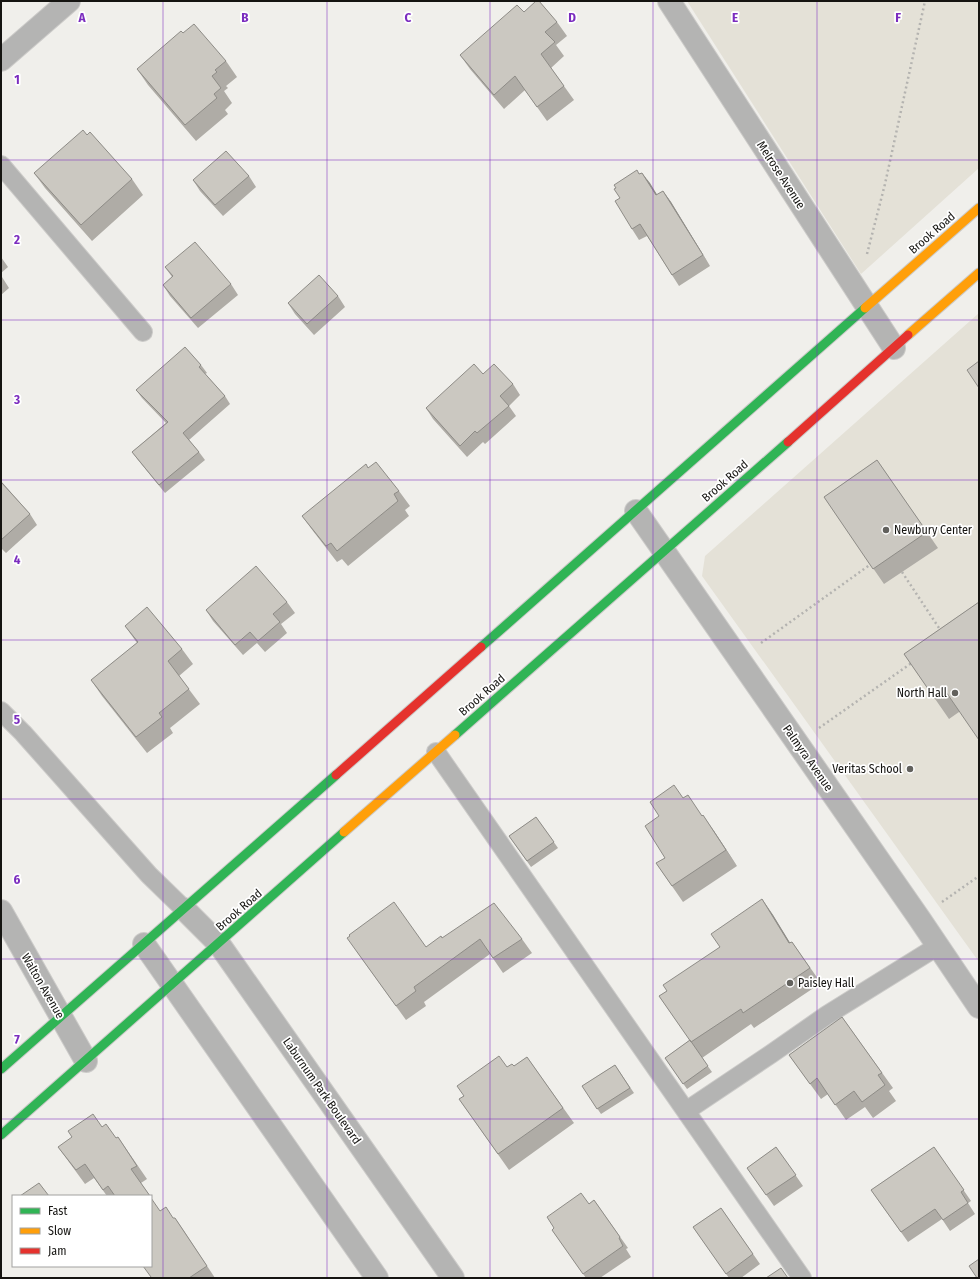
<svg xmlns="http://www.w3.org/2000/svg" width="980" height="1279" font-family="'Fira Sans Condensed',sans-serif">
  <rect width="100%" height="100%" fill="#f0efeb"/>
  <path fill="#e4e1d7" d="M 687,1 L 979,1 L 979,168 L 861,274 Z
    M 979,313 L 979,962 L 702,576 L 705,556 Z"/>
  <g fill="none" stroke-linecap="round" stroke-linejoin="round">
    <g stroke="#cccbc9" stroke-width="20">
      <path id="lane" d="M 1,165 L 143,332
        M 1,711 L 23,733 L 149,875 L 184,909
        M 436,752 L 802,1278
        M 686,1111 L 771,1054 L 827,1015 L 938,946"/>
    </g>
    <g stroke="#cccbc9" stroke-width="24">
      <path id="street" d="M 669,1 L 894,348
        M 1,60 L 69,1
        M 636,511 L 919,918 L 979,1007
        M 184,909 L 219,944 L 453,1278
        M 1,911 L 86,1061
        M 144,944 L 377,1278"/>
    </g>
    <g stroke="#cccbc9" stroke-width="11">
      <path id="fast" d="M 481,647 L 865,308
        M 455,735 L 788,442
        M 1,1069 L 336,775
        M 1,1135 L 344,832"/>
    </g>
    <g stroke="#cccbc9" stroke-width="11">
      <path id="slow" d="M 865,308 L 979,208
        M 908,335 L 979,273
        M 344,832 L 455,735"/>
    </g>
    <g stroke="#cccbc9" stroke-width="11">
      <path id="jam" d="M 788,442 L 908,335
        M 336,775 L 481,647"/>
    </g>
    <path stroke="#b4b3b0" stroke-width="2.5" stroke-dasharray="2 3" stroke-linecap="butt" d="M 867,254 L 885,184 L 925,1
      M 902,572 L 941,631
      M 761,643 L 871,564
      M 819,728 L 913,662
      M 942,902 L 979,876"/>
    <use href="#lane" stroke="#b4b4b3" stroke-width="18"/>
    <use href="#street" stroke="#b4b4b3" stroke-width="22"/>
    <use href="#fast" stroke="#30b455" stroke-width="9"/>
    <use href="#slow" stroke="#ff9f0a" stroke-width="9"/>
    <use href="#jam" stroke="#e5322d" stroke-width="9"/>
  </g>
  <path fill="#afaca6" d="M 524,12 L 557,22 L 567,36 L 556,45 L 564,56 L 551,68 L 574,100 L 547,121 L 525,90 L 504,109 L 470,69 L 460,55 Z
    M 183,33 L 226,61 L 237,77 L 226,86 L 228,88 L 224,91 L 232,103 L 225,110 L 228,114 L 196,141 L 148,85 L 137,69 Z
    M 87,135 L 132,179 L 143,195 L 92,241 L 45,188 L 34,173 Z
    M 642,173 L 657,195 L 663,191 L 671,202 L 710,266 L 679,286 L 672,275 L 647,236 L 639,240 L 632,229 L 620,198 L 639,174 Z
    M 249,176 L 256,187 L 223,216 L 200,191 L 193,180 Z
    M 1,257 L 8,267 L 1,273 Z
    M 165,267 L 231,284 L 238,295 L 198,328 L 170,296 L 163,285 L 172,277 Z
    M 1,274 L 2,276 L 2,277 L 9,288 L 1,295 Z
    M 338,296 L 345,307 L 314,335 L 295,314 L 288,303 Z
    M 201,365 L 207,373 L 205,374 L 225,396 L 230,404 L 189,440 L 199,452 L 205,460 L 165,493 L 138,460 L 132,452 L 166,423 L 142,398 L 136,390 Z
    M 483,374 L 513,384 L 520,395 L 509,406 L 516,416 L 485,444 L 483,442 L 467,457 L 433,419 L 426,408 Z
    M 877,460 L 938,548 L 884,584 L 824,497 Z
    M 368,468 L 399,491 L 410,506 L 405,510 L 409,516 L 348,566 L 342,559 L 337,562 L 313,531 L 302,516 Z
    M 1,481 L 30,514 L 37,525 L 6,553 L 1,548 Z
    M 287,602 L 295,613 L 281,624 L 287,633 L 265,652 L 257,643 L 243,655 L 213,621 L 206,610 Z
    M 979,602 L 959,712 L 949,719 L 904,654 Z
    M 125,626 L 182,649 L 193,664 L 179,676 L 200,704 L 170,728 L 173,733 L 147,753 L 102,696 L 91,680 L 137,643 Z
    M 683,798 L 702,816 L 714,831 L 737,866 L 683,902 L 656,863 L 665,858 Z
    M 536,817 L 558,848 L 531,867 L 509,836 Z
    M 762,899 L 773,915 L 790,943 L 792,942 L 821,983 L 754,1028 L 751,1024 L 702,1058 L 712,1072 L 687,1089 L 665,1058 L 690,1040 L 659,996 L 667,991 L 720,947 Z
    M 442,938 L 522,939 L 532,953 L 503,973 L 490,954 L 424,1002 L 426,1006 L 406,1020 L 357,952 L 426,947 Z
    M 842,1017 L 893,1088 L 889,1091 L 896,1101 L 873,1118 L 865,1107 L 846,1120 L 828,1094 L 821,1099 L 789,1055 Z
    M 527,1057 L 574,1123 L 509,1170 L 459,1099 L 507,1067 L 514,1066 Z
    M 615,1065 L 634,1093 L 601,1114 L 582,1086 Z
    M 102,1127 L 116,1138 L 118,1137 L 147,1179 L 141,1183 L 150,1196 L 107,1196 L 94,1178 L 85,1184 L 58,1147 Z
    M 776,1147 L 803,1186 L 774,1206 L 747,1168 Z
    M 934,1147 L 971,1201 L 968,1203 L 975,1214 L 950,1231 L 942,1219 L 908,1242 L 871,1190 Z
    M 594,1200 L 628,1248 L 626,1249 L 631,1257 L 600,1278 L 586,1278 L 552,1230 Z
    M 721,1208 L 760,1264 L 741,1278 L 729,1278 L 693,1227 Z
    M 160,1211 L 173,1218 L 175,1218 L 215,1278 L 150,1278 L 151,1277 Z"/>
  <path fill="#8e8c87" d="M 642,173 L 650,183 L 664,206 L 656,195 Z
    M 663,191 L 671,202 L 710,266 L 703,255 Z
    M 703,815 L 714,831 L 737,866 L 726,850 Z
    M 762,899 L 773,915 L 800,959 L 789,943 Z
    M 175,1218 L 184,1231 L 215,1278 Z"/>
  <path fill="#cbc8c1" stroke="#8e8c87" d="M 536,1 L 539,1 L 557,22 L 545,32 L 555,42 L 541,54 L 564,86 L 537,107 L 515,76 L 494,95 L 460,55 L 517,5 L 524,12 Z
    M 194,24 L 226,61 L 215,70 L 217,72 L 212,76 L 221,88 L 214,94 L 217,98 L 185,125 L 137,69 L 181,31 L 183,33 Z
    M 83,130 L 87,135 L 90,132 L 132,179 L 81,225 L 34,173 Z
    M 226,151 L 249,176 L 215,205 L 193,180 Z
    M 637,170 L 639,174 L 642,173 L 656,195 L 663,191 L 703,255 L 672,275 L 640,224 L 632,229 L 615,201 L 620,198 L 614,189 L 616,188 L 614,185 Z
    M 195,242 L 231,284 L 191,318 L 163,285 L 173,276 L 165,267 Z
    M 319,275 L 338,296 L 307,324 L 288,303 Z
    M 185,347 L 201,365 L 199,367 L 225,396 L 183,433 L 199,452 L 159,485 L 132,452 L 168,422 L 136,390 Z
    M 979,361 L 979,388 L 967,370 Z
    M 474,364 L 483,374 L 494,364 L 513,384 L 500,396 L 509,406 L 477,433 L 475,431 L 460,446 L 426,408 Z
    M 877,460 L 927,532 L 873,569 L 824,497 Z
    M 376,462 L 399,491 L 394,494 L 398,501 L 337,551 L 331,543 L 326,546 L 302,516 L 366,464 L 368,468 Z
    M 1,482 L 30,514 L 1,540 Z
    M 256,566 L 287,602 L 273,614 L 280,622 L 258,641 L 250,632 L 235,645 L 206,610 Z
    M 979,602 L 979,740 L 946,692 L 935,699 L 904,654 Z
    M 147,607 L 182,649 L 168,661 L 189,689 L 159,713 L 162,717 L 136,737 L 91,680 L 138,642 L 125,626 Z
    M 674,785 L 683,798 L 688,795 L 702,816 L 703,815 L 726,850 L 672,886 L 656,863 L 665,858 L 645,826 L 659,816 L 650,802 Z
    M 536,817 L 554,842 L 527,861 L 509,836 Z
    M 762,899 L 789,943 L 792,942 L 810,968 L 743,1013 L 741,1009 L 691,1042 L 659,996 L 667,991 L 663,985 L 720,947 L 711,934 Z
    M 394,902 L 426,947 L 441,936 L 442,938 L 494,903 L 522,939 L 493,958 L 480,939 L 414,987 L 416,991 L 396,1006 L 347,938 L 350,936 L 349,935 Z
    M 842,1017 L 882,1073 L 878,1075 L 885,1085 L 862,1102 L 854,1091 L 835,1105 L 817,1078 L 810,1084 L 789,1055 Z
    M 690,1040 L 708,1066 L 683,1084 L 665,1058 Z
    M 499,1056 L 507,1067 L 512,1064 L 514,1066 L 527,1057 L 563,1108 L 498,1154 L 459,1099 L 464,1096 L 457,1086 Z
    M 615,1065 L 630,1088 L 597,1109 L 582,1086 Z
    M 93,1114 L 102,1127 L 106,1124 L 116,1138 L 118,1137 L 137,1166 L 131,1169 L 150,1196 L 122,1196 L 121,1195 L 120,1196 L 115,1196 L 108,1186 L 103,1190 L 85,1164 L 76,1170 L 58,1147 L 72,1137 L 68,1131 Z
    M 776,1147 L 796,1175 L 766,1195 L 747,1168 Z
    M 934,1147 L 964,1190 L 961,1192 L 968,1203 L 943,1220 L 935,1209 L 901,1232 L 871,1190 Z
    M 39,1183 L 49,1196 L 20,1196 Z
    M 581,1193 L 589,1204 L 594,1200 L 620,1237 L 619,1238 L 623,1246 L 583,1274 L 552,1230 L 554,1228 L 547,1217 Z
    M 151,1198 L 160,1211 L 166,1207 L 173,1218 L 175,1218 L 207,1266 L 189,1278 L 190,1278 L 150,1278 L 151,1277 L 143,1266 L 151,1266 Z
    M 721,1208 L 753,1254 L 726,1274 L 693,1227 Z
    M 979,1259 L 979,1278 L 977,1278 L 969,1266 Z
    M 781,1268 L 788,1278 L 766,1278 Z"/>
  <path fill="none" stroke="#7b2cbf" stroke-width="1" stroke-opacity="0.55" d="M 163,1 L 163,1278M 327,1 L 327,1278M 490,1 L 490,1278M 653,1 L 653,1278M 817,1 L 817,1278M 1,160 L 979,160M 1,320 L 979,320M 1,480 L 979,480M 1,640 L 979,640M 1,799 L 979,799M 1,959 L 979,959M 1,1119 L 979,1119"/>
  <g fill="#62615d" stroke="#fff" stroke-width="1.5">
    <circle cx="886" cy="530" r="4"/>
    <circle cx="955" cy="693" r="4"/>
    <circle cx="910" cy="769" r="4"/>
    <circle cx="790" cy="983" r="4"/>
  </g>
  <g text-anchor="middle" stroke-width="3.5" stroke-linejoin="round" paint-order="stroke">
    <g font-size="12" fill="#151411" stroke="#fff">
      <text transform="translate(781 175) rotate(57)" y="4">Melrose Avenue</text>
      <text transform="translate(932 233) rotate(-41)" y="4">Brook Road</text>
      <text transform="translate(725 481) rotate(-41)" y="4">Brook Road</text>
      <text transform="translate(482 695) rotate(-41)" y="4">Brook Road</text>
      <text transform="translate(808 758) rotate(55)" y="4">Palmyra Avenue</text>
      <text transform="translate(239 910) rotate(-41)" y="4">Brook Road</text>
      <text transform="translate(43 986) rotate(60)" y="4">Walton Avenue</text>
      <text transform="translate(322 1091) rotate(55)" y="4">Laburnum Park Boulevard</text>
    </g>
    <g font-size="12" fill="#151411" stroke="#fff" text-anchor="start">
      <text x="894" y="534">Newbury Center</text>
      <text x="947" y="697" text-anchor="end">North Hall</text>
      <text x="902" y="773" text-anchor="end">Veritas School</text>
      <text x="798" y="987">Paisley Hall</text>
    </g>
  </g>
  <g font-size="13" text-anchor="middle" font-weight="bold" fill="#7b2cbf" stroke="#fff" stroke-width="3.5" stroke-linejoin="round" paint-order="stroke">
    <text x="82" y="22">A</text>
    <text x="245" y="22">B</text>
    <text x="408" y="22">C</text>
    <text x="572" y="22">D</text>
    <text x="735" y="22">E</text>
    <text x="898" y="22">F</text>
    <text x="17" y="84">1</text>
    <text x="17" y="244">2</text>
    <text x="17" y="404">3</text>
    <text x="17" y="564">4</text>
    <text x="17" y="724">5</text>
    <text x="17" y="884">6</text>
    <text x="17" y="1044">7</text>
  </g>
  <rect width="980" height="1279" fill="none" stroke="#151411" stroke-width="4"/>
  <rect x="12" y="1195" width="140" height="72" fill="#ffffff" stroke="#a1a1a0"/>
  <rect x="20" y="1208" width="20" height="6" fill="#30b455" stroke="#a1a1a0"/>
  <text x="48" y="1215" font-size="12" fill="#151411">Fast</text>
  <rect x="20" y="1228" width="20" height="6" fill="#ff9f0a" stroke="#a1a1a0"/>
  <text x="48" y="1235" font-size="12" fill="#151411">Slow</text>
  <rect x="20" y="1248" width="20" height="6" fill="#e5322d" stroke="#a1a1a0"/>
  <text x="48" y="1255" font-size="12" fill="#151411">Jam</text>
</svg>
